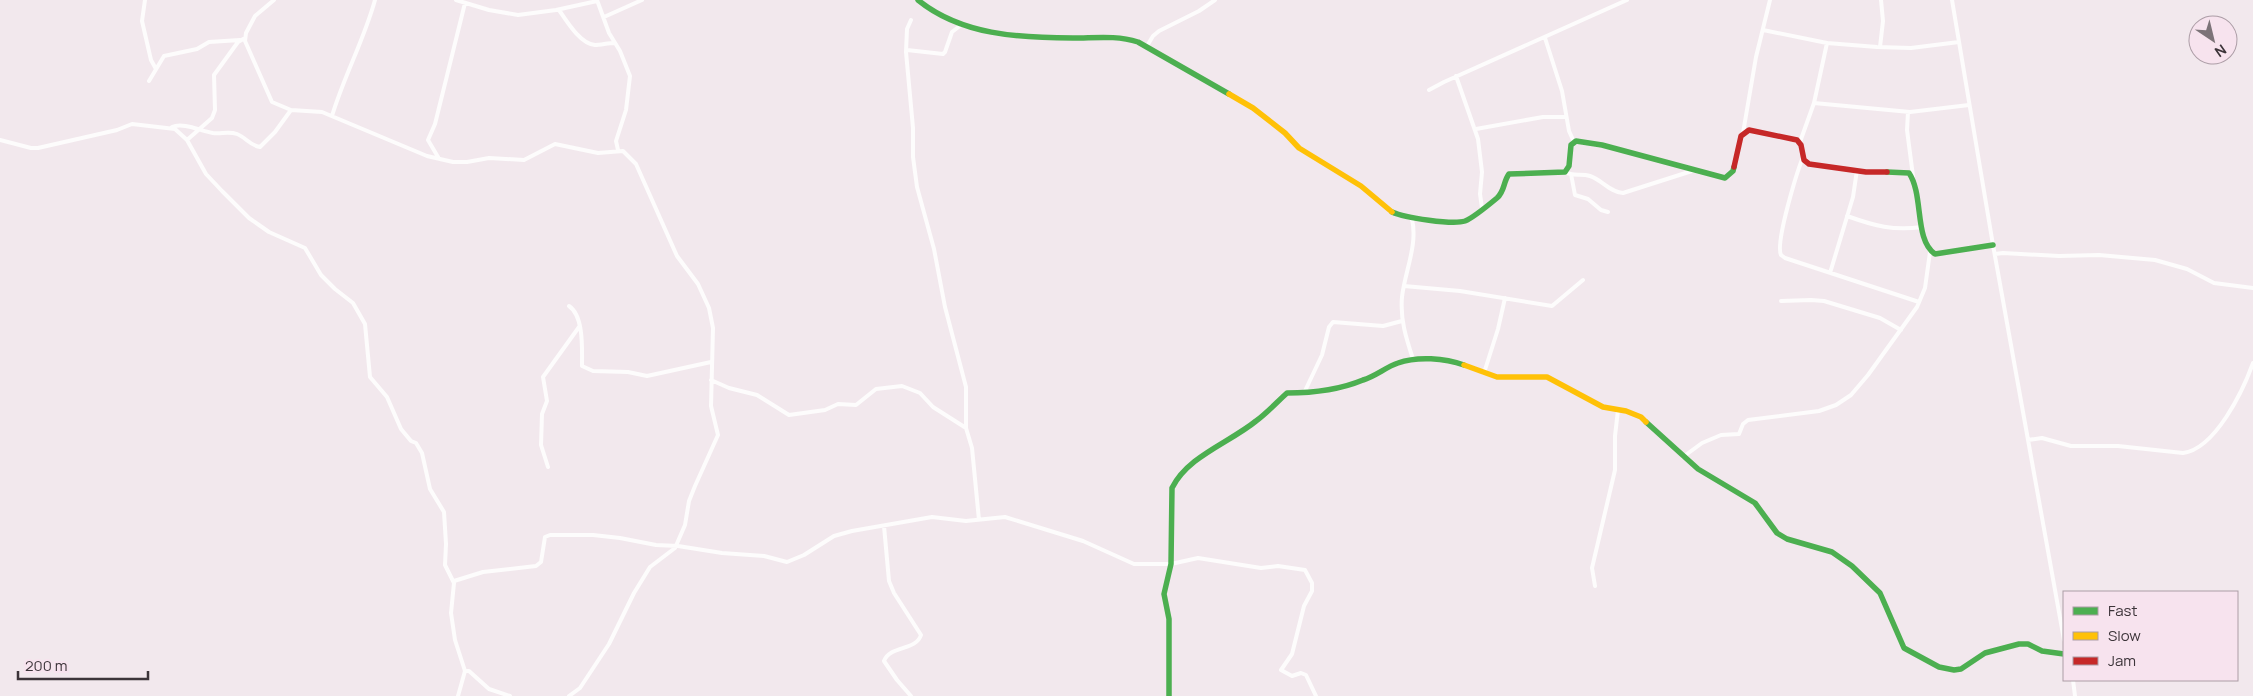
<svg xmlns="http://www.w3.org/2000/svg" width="2253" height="696" font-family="Manrope,sans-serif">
  <rect width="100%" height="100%" fill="#f2e8ed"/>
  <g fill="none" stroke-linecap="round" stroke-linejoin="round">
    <path stroke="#fdfcfc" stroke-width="4" d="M 145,0 L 142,21 L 151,60 L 156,69
      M 274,0 L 255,16 L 246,33 L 245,41 L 272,102 L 291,110 L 322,112 L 427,156 L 453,162 L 467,162 L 489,158 L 524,160 L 555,144 L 598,153 L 623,151 L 636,164 L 677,256 L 698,284 L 709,308 L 713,328 L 711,406 L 718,435 L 695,486 L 689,501 L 685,525 L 675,548 L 650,567 L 634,593 L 609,644 L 580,688 L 569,696
      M 456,0 L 489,10 L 518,15 L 556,10 L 597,1
      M 597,0 L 609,33 L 620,51 L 630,76 L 626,110 L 616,141 L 618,150
      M 1952,0 L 1993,245 L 2064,640
      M 559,10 C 566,20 580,44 595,45 C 601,45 608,43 615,43
      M 604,17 L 642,0
      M 911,20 L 907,29 L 906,52 L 913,128 L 913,157 L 917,187 L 934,249 L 945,307 L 966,387 L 966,428 L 972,448 L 979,520
      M 1763,30 L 1827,43 L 1877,47 L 1911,48 L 1959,42
      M 1545,38 L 1562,91 L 1569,131 L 1574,142
      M 1147,46 L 1153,36 L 1159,31 L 1199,11 L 1215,0
      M 1880,47 L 1883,21 L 1881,0
      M 907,50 L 943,54 L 945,52 L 952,32 L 961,25
      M 1456,76 L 1478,139 L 1482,172 L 1480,194 L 1482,208
      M 149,81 L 164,56 L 197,49 L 209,42 L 240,40
      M 1429,90 L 1444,82 L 1627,0
      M 1814,103 L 1910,112 L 1969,105
      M 1908,112 L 1907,130 L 1913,176
      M 332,116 C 344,76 364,40 375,0
      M 172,127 C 183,122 201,131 213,133 C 221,134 229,131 237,134 C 245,137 251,146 260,147 L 275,132 L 291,110
      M 1476,129 L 1543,117 L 1566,117
      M 1743,133 L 1756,57 L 1770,0
      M 0,140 L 31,148 L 38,148 L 117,130 L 132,124 L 175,129 L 187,140 L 206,174 L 222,191 L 249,218 L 269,232 L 305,248 L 321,275 L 335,289 L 353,303 L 365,324 L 370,377 L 387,397 L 401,429 L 411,441 L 416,443 L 422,453 L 430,489 L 444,512 L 446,544 L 445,565 L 454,583 L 451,613 L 455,640 L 465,671 L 458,696
      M 187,140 L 212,118 L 215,110 L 214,75 L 238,42 L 245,38
      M 1800,142 L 1814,103 L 1827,43
      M 438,157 L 428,140 L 435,124 L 465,3
      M 1803,157 C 1797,172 1775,243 1781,255 L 1785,258 L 1919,302
      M 1565,172 C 1573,177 1581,173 1590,176 C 1602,180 1610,192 1623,193 L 1695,170
      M 1571,174 L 1575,195 L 1588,199 L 1601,210 L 1608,212
      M 1847,216 C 1875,226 1893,231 1922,227
      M 1412,219 C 1418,245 1405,271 1402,297 C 1400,319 1406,338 1413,359
      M 1995,254 L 2003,253 L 2059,256 L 2099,255 L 2155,260 L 2187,269 L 2214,283 L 2253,288
      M 1830,273 L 1853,197 L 1857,170
      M 1404,286 L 1460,291 L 1552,306 L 1583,280
      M 1781,301 L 1811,300 L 1824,301 L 1880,318 L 1901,330
      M 569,306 C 584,316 582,349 582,366 L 593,371 L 628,372 L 647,376 L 711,362
      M 1484,373 L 1498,329 L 1505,298
      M 711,380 L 729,388 L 757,395 L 789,415 L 825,410 L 838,404 L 856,405 L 876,389 L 902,386 L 920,393 L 933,407 L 966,428
      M 1304,393 L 1322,355 L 1329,327 L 1333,322 L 1383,326 L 1402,321
      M 2028,440 L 2042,438 L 2071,446 L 2118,446 L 2183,453 C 2215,449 2243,391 2253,363
      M 1683,457 L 1702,443 L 1721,435 L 1739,434 L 1743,424 L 1748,420 L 1819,411 L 1836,405 L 1851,395 L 1868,375 L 1917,307 L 1925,288 L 1930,252
      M 548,467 L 541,445 L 542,414 L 547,401 L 543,377 L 579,327
      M 884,526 L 889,581 L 894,593 L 921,635 C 916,651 890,645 884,661 L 897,680 L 911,696
      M 454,581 L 483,572 L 536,566 L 541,562 L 545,537 L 550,535 L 593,535 L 620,538 L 656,545 L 678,546 L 722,553 L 764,556 L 787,562 L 804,555 L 834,536 L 852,531 L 932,517 L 966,521 L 1005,517 L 1083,541 L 1134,564 L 1171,564 L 1198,558 L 1261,568 L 1278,566 L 1305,570 L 1312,583 L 1312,591 L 1304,606 L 1292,654 L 1281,670 L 1292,676 L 1301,673 L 1306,675 L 1316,696
      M 1595,586 L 1592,568 L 1615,470 L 1615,436 L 1618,410
      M 465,671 L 469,671 L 489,689 L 510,696
      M 2073,680 L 2075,696"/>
    <path stroke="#4caf50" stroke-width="5.5" d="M 918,0 C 961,35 1019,38 1073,38 C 1095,38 1116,35 1138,42 L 1229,94
      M 1887,172 L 1909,173 C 1924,195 1914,240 1935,254 L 1993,245
      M 1392,212 C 1405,218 1453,225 1465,221 C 1473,218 1491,203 1497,198 C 1505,191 1503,182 1509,174 L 1565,172 L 1569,166 L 1571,145 L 1576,141 L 1602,145 L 1725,178 L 1733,171 L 1734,167
      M 1646,422 L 1698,469 L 1755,503 L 1777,533 L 1787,539 L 1832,552 L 1852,566 L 1880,593 L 1904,648 L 1939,667 L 1954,670 L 1961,669 L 1985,653 L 2019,644 L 2028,644 L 2042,651 L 2064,654
      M 1169,696 L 1169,619 L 1164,594 L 1171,564 L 1172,488 C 1188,456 1229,443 1256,421 C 1267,413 1277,402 1287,393 C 1313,393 1339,390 1363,380 C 1376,376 1386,367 1398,363 C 1417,356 1445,358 1464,365"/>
    <path stroke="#ffc107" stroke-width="5.5" d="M 1229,94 L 1253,108 L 1285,133 L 1299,148 L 1361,186 L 1392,212
      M 1464,365 L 1497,377 L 1547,377 L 1603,407 L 1626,411 L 1641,417 L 1646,422"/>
    <path stroke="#c62828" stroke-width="5.5" d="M 1734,167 L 1741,136 L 1749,130 L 1797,140 L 1801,145 L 1804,160 L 1809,164 L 1866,172 L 1887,172"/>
  </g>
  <rect x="2063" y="591" width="175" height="90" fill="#f7e3ee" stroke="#ac9da6"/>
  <rect x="2073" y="607" width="25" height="8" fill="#4caf50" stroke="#ac9da6"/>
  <text x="2108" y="616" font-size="15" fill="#3c3439">Fast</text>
  <rect x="2073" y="632" width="25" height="8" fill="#ffc107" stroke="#ac9da6"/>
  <text x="2108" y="641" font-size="15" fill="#3c3439">Slow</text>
  <rect x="2073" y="657" width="25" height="8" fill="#c62828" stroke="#ac9da6"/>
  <text x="2108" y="666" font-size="15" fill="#3c3439">Jam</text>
  <g transform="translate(2213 40) rotate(145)"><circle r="24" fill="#f7e3ee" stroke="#ac9da6"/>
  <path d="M0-4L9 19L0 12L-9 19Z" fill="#7c7378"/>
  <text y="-8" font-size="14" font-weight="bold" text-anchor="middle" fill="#3c3439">N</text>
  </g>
  <path d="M18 671v8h130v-8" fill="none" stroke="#3c3439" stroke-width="2.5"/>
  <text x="25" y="671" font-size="15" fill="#3c3439" stroke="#f7e3ee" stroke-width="4" paint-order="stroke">200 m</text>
</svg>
